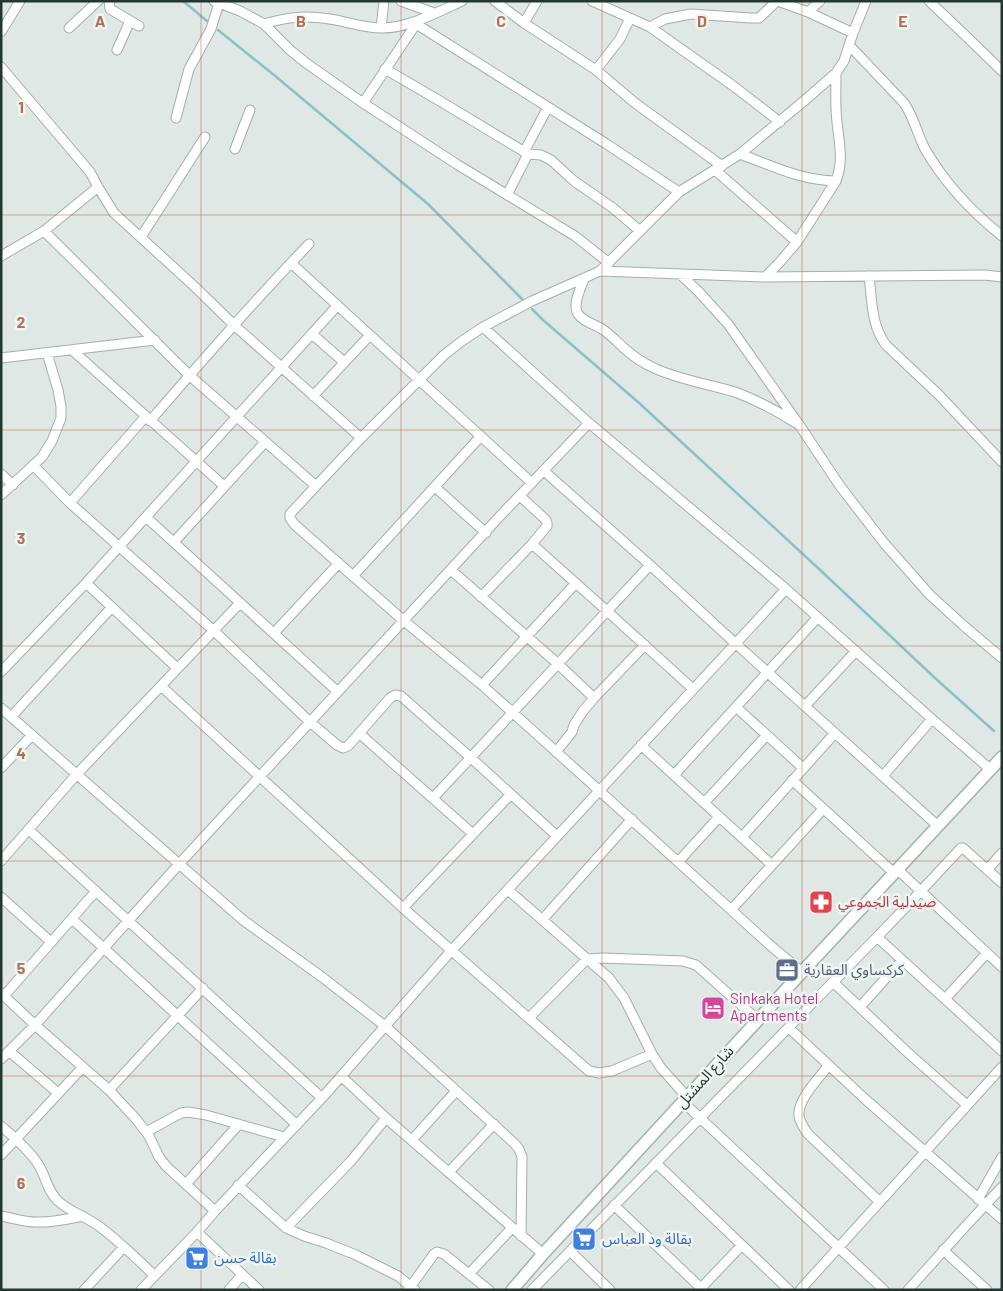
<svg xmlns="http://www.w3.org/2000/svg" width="1003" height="1291" font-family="Barlow,'Noto Sans Arabic',sans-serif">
  <rect width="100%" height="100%" fill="#dfe8e4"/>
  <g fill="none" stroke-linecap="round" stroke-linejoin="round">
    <path stroke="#8cc0c8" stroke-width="2.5" d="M 183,1 L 207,21
      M 218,30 L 274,75 L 428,204 L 522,299
      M 532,309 L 543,320 L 638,402 L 818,568 L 935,678 L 994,731"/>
    <g stroke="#a3afab" stroke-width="11">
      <path id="street" d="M 109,1 L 110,9 L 139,26
        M 214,1 L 240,11 L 264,24 L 290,50 L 306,63 L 363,103 L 458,165 L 575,236 L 609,263
        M 401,1 L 434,13
        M 495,1 L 524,23 L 596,70 L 635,103 L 722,166
        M 592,1 L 650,27 L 732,85 L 780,122
        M 778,1 L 808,12 L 853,33
        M 929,1 L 968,38 L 1002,71
        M 808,12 L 820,1
        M 413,22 L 605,143 L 679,192
        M 524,23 L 537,1
        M 264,24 C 291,16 308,15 336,20 C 351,23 366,28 382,28 C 408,28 438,12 462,1
        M 650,27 L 665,19 L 691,14 L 751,18 L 759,18 L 777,1
        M 69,28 L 98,1
        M 381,28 L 384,1
        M 1,32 L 20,1
        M 849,45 L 904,103 C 914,117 917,134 925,149 C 944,182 972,212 1002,236
        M 117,50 L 130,21
        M 1,67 L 90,172 L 98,187 L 44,231 L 1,256
        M 385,69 L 445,104 L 528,154 L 507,195
        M 596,70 L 620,39 L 630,18
        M 363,103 L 416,24
        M 176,118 L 189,69 L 211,29 L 219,3
        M 235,149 L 250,110
        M 524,152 L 548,107
        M 528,154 L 541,155 L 551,160 L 574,181 L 613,208 L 640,231 L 600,271 L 532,301 L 483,327 L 462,341 L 444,355 L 361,438 L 316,486 L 290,514 L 290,518 L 294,524 L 404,621 L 482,685 L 582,775 L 771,946 L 802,972
        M 740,154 C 773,166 799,180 836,181
        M 715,170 L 797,242
        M 98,187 L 114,213 L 194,286 L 234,325 L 361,438
        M 44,231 L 189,375 L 316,486
        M 640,231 L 679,192 L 740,154 L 804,101 L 836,73 L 844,61 L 853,33 L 866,1
        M 141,237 L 205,137
        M 291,263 L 532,483
        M 600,271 L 765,277 L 985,275 L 1002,277
        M 680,274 L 699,292 L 728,324 L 800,426 L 840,486 L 884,543 L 930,595 L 964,626 L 1002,658
        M 869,276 C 872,300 871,325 886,345 L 939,395 L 1002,462
        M 765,277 L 779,263 L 797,242 L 836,181 C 844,160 839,143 837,122 C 835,106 836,89 836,73
        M 584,279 C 581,288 573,302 577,312 C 581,321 594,324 602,329 C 610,334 617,342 625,349 C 634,357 643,363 654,368 C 680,380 708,384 735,392 C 757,400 777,411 796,423
        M 483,327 L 589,423 L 786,589 L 932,719 L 990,769
        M 312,334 L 344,362
        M 72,350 L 224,486
        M 1,358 L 155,340
        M 313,396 L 370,335
        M 150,421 C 202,361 254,301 309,244
        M 33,465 L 70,503 L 213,630 L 310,722 L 337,745 L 343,748 L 348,746 L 390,698 L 395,695 L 401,696 L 470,757 L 557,836
        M 544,471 L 650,565
        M 1,474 L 13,485
        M 435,487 L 486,533
        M 1,495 L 42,457 L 52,441 L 61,418 L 61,406 L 58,390 L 47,353
        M 520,496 L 546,520 L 547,523 L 547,526 L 532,544 L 607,611 L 693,689
        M 70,503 L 146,416
        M 146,517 L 338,692
        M 174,542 L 265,442
        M 451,570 L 557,663 L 594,698 L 583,711 L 574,725 L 572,732 L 556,752
        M 353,576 L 481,436
        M 86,583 L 177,668
        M 481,597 L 532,544
        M 274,633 L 339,563
        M 1,672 L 86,583 L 337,306
        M 482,685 L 576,583
        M 161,686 L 403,908 L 589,1071 L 599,1073 L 612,1071 L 652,1054
        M 594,698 L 645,645
        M 805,706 L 856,651
        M 736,707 L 803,768
        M 1,708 L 243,920 L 322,977 L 385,1026 L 514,1143 L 519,1149 L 522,1157 L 521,1236
        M 11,717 L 112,607
        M 359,733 L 473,834
        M 641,745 L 772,865
        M 1,768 L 32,735
        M 674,775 L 818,617
        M 883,776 L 932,719
        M 792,780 L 894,873
        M 433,798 L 650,565 L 735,643 L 938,826
        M 704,803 L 767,735
        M 29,830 L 322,1098
        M 742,837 L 835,733
        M 1,861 L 77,774 L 240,603
        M 678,862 L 719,817
        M 897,869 L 1002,967
        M 987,870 L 1002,853
        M 1002,883 L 963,848 L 961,848 L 905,908 L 877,937 L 1002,1051
        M 508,890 L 609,978 L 624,998 L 652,1054 L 661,1068 L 687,1097
        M 1,897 L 51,942
        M 403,908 L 511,794
        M 731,910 L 823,809
        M 72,919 L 297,1125
        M 542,920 L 632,819
        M 833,982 L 877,937
        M 1,993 L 35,1025 L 109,1090 L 136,1119 L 149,1136 L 159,1157 L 166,1166 L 215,1211
        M 4,996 L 96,891
        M 945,999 L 987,953
        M 860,1007 L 902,960
        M 529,1018 L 587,959 L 603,958 L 683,961 L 696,965 L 758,1020
        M 789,1028 L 865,1099 L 1002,1219
        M 9,1051 L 58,1093
        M 1,1059 L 35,1025 L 180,863 L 500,516 L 589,423
        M 829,1065 C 819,1078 797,1100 799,1116 C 800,1123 804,1128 808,1134 L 880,1202
        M 341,1076 L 386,1118 L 543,1254
        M 109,1090 L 203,988
        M 683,1102 L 884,1290
        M 1,1126 C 14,1137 29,1150 38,1164 C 46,1176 47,1191 58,1201 C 70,1212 87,1217 100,1227 C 119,1241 137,1259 154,1275
        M 146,1132 L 181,1113 L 188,1112 L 206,1115 L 284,1137
        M 412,1140 L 456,1091
        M 1,1155 L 83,1067
        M 656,1163 L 789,1290
        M 449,1172 L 494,1124
        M 186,1184 L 239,1124
        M 238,1185 L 286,1228 L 304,1236 L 326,1243 L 356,1255 L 398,1276 L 415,1290
        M 978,1199 L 1002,1157
        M 614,1205 L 703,1290
        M 1,1216 C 13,1218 24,1222 36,1222 C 52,1223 67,1219 83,1216
        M 286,1228 L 351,1161 L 386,1118
        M 197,1232 L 259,1290
        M 943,1250 L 987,1290
        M 570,1251 L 610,1290
        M 469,1274 L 512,1228
        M 701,1288 L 742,1245
        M 84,1290 L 124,1247
        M 141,1290 L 197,1232 L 215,1211 L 322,1098 L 451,951 L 786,589
        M 229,1290 L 242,1275
        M 408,1290 L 434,1254 L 437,1252 L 444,1254 L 489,1290
        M 532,1290 L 833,982 L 906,1051 L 967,1105
        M 800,1290 L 1002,1067
        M 908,1290 L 963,1229 L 1002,1187"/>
    </g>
    <g stroke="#a0b3ac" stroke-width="14">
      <path id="secondary" d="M 512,1290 L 543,1254 L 802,972 L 1002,757"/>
    </g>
    <use href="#street" stroke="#fff" stroke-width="9"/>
    <use href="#secondary" stroke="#fff" stroke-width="11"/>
  </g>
  <path fill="none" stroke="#b26e56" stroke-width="1" stroke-opacity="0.55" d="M 201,1 L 201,1290M 401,1 L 401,1290M 602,1 L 602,1290M 802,1 L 802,1290M 1,215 L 1002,215M 1,430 L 1002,430M 1,646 L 1002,646M 1,861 L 1002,861M 1,1076 L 1002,1076"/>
  <defs>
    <g id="pharmacy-square" transform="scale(1.25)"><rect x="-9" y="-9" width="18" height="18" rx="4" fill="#e0444e" stroke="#eff6f2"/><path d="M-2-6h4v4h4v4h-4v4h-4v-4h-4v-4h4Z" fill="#fff"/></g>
    <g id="office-square" transform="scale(1.25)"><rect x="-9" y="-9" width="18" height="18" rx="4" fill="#5c6f8a" stroke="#eff6f2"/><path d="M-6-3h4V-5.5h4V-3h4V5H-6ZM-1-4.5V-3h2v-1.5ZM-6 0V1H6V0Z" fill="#fff"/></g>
    <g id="hotel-square" transform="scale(1.25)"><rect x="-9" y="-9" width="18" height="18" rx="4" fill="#d1479c" stroke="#eff6f2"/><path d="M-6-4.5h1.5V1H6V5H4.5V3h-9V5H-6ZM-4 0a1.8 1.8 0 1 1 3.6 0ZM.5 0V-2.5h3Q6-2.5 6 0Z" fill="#fff"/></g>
    <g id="supermarket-square" transform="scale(1.25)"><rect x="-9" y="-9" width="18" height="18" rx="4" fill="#3f7fe0" stroke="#eff6f2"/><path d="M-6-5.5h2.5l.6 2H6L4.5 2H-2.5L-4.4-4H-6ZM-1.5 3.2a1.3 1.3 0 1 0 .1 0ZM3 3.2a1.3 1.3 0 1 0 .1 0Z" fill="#fff"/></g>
  </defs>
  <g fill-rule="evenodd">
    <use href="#pharmacy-square" x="821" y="902"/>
    <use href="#office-square" x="787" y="970"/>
    <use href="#hotel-square" x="713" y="1008"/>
    <use href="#supermarket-square" x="584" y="1239"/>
    <use href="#supermarket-square" x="197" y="1258"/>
  </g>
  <g text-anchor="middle" stroke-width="5" stroke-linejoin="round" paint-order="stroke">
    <g font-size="15" fill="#be3a42" stroke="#eff6f2" text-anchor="start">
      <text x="838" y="907">صيدلية الجموعي</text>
    </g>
    <g font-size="15" fill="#4e5e75" stroke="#eff6f2" text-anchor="start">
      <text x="804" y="975">كركساوي العقارية</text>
    </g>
    <g font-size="15" fill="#b23c85" stroke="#eff6f2" text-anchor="start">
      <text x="730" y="1004">Sinkaka Hotel<tspan x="730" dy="17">Apartments</tspan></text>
    </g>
    <g font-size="15" fill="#223731" stroke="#eff6f2">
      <text transform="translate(705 1077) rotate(-48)" y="5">شارع المشتل</text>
    </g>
    <g font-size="15" fill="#366cbe" stroke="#eff6f2" text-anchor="start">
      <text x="602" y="1244">بقالة ود العباس</text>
      <text x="214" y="1263">بقالة حسن</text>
    </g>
  </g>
  <g font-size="16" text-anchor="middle" font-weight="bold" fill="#b26e56" stroke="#eff6f2" stroke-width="5" stroke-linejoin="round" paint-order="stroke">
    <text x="100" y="27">A</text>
    <text x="301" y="27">B</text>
    <text x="501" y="27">C</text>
    <text x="702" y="27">D</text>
    <text x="903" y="27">E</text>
    <text x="21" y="113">1</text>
    <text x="21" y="328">2</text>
    <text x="21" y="544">3</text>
    <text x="21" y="759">4</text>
    <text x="21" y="974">5</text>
    <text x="21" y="1189">6</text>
  </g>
  <rect width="1003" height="1291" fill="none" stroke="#223731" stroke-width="5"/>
</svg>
